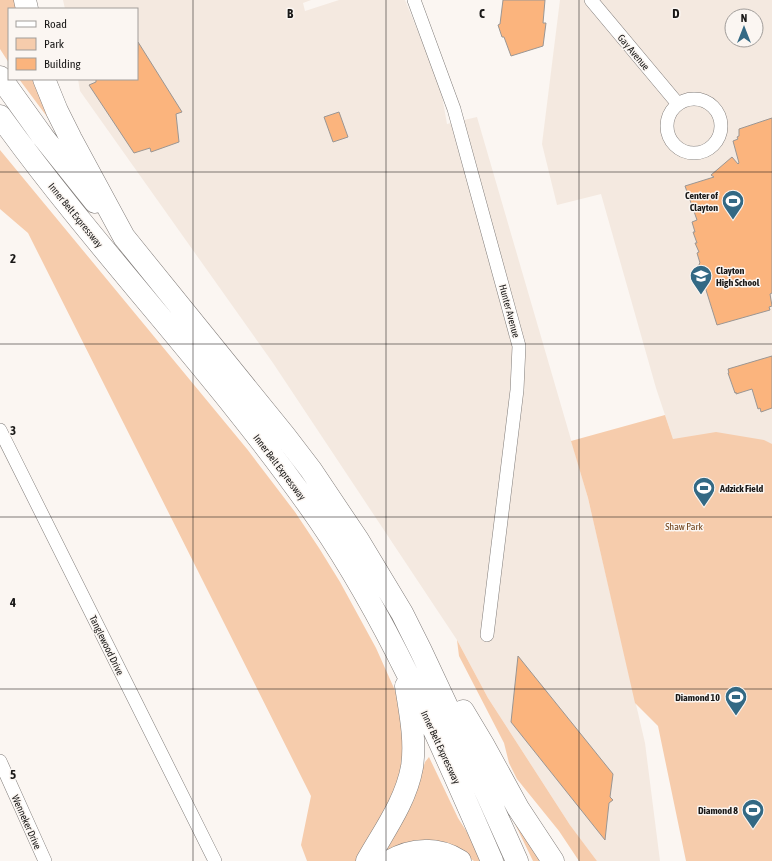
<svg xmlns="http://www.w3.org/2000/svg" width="772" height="861" font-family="'Asap Condensed',sans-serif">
  <rect width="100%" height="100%" fill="#fbf6f2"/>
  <path fill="#f4e9e0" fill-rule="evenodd" d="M 63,0 L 311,0 L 303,3 L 305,11 L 339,0 L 405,0 L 440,85 L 447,124 L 477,117 L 588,498 L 645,743 L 660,861 L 597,861 L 570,825 L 488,698 L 457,640 L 273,363 L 80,91 L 78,79 L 137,79 L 137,9 L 65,9 Z
    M 560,0 L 772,0 L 772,635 L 673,439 L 656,388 L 601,194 L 557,205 L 542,144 ZM 732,16 L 756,16 L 756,40 L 732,40 Z"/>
  <path fill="#f6ccac" d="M 0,0 L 20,0 L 21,9 L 9,9 L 9,63 L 0,49 Z
    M 19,79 L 39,79 L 54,114 L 48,118 Z
    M 0,150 L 247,449 L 295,512 L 319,548 L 340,582 L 376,648 L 402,706 L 403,774 L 358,861 L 307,861 L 301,845 L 311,796 L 28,233 L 0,209 Z
    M 665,415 L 673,439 L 716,432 L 764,440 L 772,444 L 772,861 L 686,861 L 658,726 L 635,703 L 588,498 L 571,441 Z
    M 457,640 L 488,698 L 570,825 L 597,861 L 579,861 L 559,831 L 517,779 L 509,763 L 504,743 L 459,656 Z
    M 429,757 L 458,818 L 479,851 L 483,861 L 474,861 L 458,850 L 375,861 L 422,771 L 425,762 Z
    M 502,797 L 547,861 L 533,861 Z"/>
  <path fill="#fbb47d" stroke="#9b9693" d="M 503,0 L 545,0 L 543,23 L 546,23 L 543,46 L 511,56 L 504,37 L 502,37 L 498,25 L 500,24 Z
    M 138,42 L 182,112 L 176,114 L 179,142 L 151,152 L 150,148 L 134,153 L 89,85 L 96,82 L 96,79 L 137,79 Z
    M 339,112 L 348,137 L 333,142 L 324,117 Z
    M 772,118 L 772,293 L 770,294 L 772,306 L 769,307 L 770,310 L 717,325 L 701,274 L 702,274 L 699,264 L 700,263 L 697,253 L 699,252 L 695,243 L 697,243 L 693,232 L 695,232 L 692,222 L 697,220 L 685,186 L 714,177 L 711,175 L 732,157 L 738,164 L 739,163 L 733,141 L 738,139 L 737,137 L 739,136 L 739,129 Z
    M 772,356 L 772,408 L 761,412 L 760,408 L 758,409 L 752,389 L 736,394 L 736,392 L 735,393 L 728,373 L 729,373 L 728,369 Z
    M 518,656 L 613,774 L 610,797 L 613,800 L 609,803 L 605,840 L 511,722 Z"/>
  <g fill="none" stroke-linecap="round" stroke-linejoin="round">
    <g stroke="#807c79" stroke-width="14">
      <path id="street" d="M 414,0 L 454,109 L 519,346 L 517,390 L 487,635
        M 591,0 L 678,104
        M667 126a27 27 0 1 1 54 0a27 27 0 1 1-54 0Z
        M 0,430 L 215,861
        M 0,761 L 45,861"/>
    </g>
    <g stroke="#807c79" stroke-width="23">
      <path id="highway" d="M 25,0 L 27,9
        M 0,77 L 43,137 L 95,202
        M 44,79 L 57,111 L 71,139 L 124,237 L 285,436 L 311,470 L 358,540 L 402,613 L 421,651 L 458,730 L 517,861
        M 0,116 C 100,255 221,378 319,520 C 391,625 441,744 492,861
        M 463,711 L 484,746 L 518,808 L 553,861
        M 367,861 C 384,831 406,801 412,767 C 416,740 410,712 406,686
        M 390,861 C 412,848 438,847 460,861"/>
    </g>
    <use href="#street" stroke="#fff" stroke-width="13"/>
    <use href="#highway" stroke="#fff" stroke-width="22"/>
  </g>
  <path fill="none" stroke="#191817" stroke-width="1" stroke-opacity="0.55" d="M 193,0 L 193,861M 386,0 L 386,861M 579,0 L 579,861M 0,172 L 772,172M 0,344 L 772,344M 0,517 L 772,517M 0,689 L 772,689"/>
  <defs>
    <g id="stadium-pin" transform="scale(1.15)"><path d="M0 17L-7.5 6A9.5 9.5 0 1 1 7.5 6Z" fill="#336984" stroke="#fbf6f2"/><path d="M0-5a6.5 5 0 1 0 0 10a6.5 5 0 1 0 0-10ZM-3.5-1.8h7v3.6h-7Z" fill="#fff"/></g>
    <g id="school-pin" transform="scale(1.15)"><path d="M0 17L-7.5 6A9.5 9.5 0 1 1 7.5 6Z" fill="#336984" stroke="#fbf6f2"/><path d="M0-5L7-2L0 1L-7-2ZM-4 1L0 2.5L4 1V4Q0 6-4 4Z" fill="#fff"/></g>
  </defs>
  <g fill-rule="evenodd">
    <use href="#stadium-pin" x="733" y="201"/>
    <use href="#school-pin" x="701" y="276"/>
    <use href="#stadium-pin" x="704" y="488"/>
    <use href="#stadium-pin" x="736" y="697"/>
    <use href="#stadium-pin" x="753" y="810"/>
  </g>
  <g text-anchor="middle" stroke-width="3" stroke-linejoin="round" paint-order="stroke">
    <g font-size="10" fill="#191817" stroke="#fbf6f2">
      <text transform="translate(634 52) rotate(50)" y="4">Gay Avenue</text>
      <text transform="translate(76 215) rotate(51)" y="4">Inner Belt Expressway</text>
      <text transform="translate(510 311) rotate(75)" y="4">Hunter Avenue</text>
      <text transform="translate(280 467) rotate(53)" y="4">Inner Belt Expressway</text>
      <text transform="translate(107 645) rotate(64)" y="4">Tanglewood Drive</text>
      <text transform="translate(441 747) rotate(65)" y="4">Inner Belt Expressway</text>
      <text transform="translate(27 822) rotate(66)" y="4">Wenneker Drive</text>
    </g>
    <g font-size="10" font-weight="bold" fill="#191817" stroke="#fbf6f2" text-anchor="end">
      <text x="718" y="199">Center of<tspan x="718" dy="12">Clayton</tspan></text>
      <text x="716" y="274" text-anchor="start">Clayton<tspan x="716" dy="12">High School</tspan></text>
      <text x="720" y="492" text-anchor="start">Adzick Field</text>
      <text x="720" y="701">Diamond 10</text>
      <text x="738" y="814">Diamond 8</text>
    </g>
    <g font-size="10" fill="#6e4017" stroke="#fbf6f2">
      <text x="684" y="530">Shaw Park</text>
    </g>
  </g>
  <g font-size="13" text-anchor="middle" font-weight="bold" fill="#191817" stroke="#fbf6f2" stroke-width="3" stroke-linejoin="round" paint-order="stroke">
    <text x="290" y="18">B</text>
    <text x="482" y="18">C</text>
    <text x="676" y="18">D</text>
    <text x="13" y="263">2</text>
    <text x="13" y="435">3</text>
    <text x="13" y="607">4</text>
    <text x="13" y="779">5</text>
  </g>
  <rect x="8" y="8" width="130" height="72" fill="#fbf6f2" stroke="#a19d9a"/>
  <rect x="16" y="21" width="20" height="6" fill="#ffffff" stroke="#a19d9a"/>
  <text x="44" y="28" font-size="12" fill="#191817">Road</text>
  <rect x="16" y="38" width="20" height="12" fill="#f6ccac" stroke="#a19d9a"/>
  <text x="44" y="48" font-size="12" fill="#191817">Park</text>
  <rect x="16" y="58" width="20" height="12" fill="#fbb47d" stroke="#a19d9a"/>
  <text x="44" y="68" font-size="12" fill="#191817">Building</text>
  <g transform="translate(744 28)"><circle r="19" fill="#fbf6f2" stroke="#a19d9a"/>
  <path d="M0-3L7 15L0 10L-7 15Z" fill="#336984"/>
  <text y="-6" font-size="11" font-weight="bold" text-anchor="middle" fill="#191817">N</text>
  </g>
</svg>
